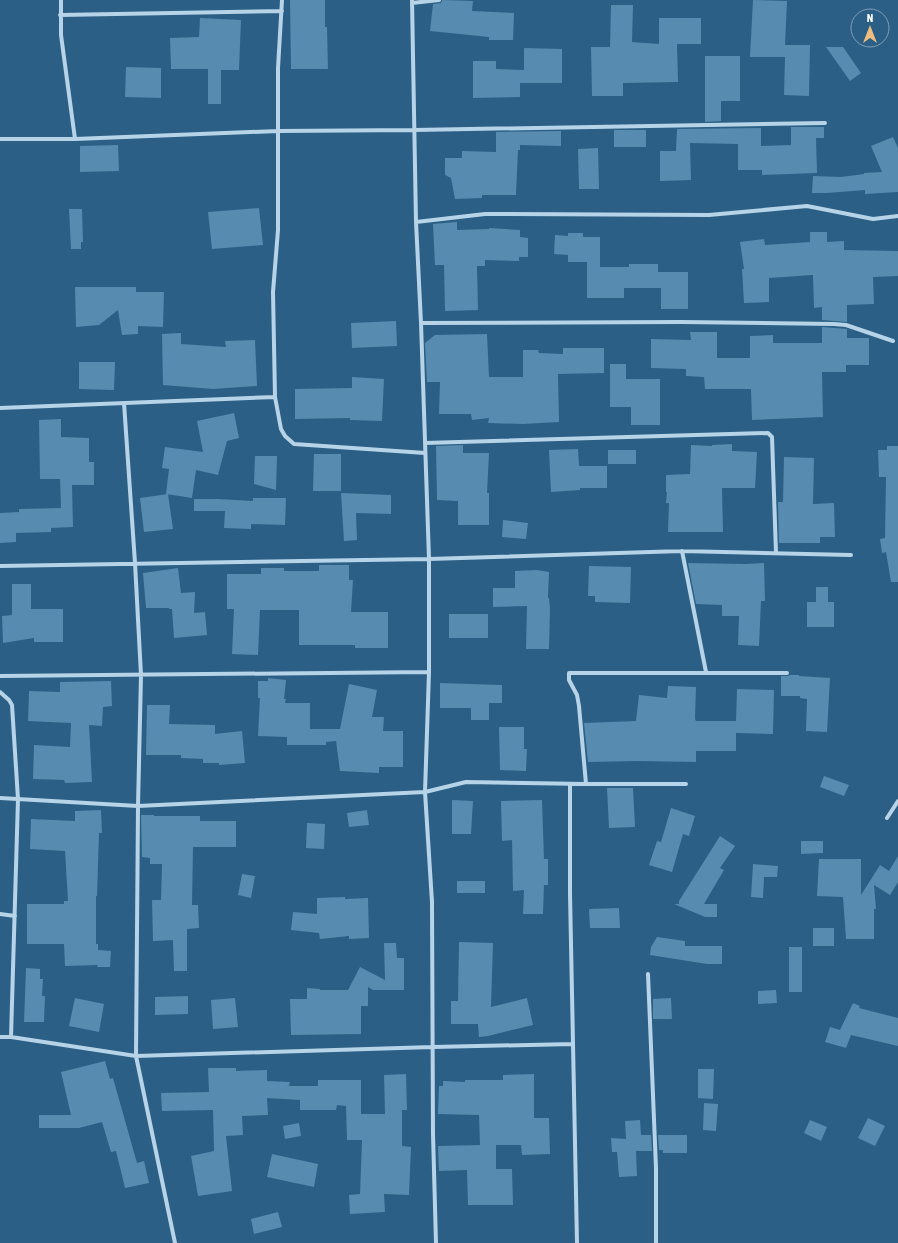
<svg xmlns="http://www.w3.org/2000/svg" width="898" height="1243" font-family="'Asap Condensed',sans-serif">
  <rect width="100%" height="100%" fill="#2b5f86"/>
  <path fill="#578baf" d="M 290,0 L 325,0 L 325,27 L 327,27 L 328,69 L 291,69 Z
    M 442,0 L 473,1 L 472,11 L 514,13 L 513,40 L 489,40 L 489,37 L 430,31 L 433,4 L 441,3 Z
    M 753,0 L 787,1 L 785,45 L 810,45 L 809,96 L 784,95 L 785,57 L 750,57 Z
    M 611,5 L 633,5 L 632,42 L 659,44 L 659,18 L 701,18 L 701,44 L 677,44 L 678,82 L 623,83 L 623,96 L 592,96 L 591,47 L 610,47 Z
    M 200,18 L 241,20 L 239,70 L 221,70 L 221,104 L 208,104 L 208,69 L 171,69 L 170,38 L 199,37 Z
    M 826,47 L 843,47 L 861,73 L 850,81 Z
    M 524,48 L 562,49 L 562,83 L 520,83 L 520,97 L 473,98 L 473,61 L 496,61 L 496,69 L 524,70 Z
    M 705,56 L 740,56 L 740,101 L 721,101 L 721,121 L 705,122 Z
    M 126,67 L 161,68 L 161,98 L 125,97 Z
    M 791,127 L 824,127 L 824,138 L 816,138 L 817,173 L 762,175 L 762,170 L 738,170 L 738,144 L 690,143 L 691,180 L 660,181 L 660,151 L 676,151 L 677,129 L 761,128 L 761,146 L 791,145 Z
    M 614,130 L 646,130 L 646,147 L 614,147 Z
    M 561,131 L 561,146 L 520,145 L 520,150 L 518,150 L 516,195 L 482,195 L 482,198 L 455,199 L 451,178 L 445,175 L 445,158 L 462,158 L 462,151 L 496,152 L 496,132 Z
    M 893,137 L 898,148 L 898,192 L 865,194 L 865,190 L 827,193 L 812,193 L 813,176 L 841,177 L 864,174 L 864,173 L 882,172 L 871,146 Z
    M 118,145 L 119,171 L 80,172 L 80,146 Z
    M 598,148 L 599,189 L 579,189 L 578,149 Z
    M 259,208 L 263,245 L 212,249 L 208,212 Z
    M 69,209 L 82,209 L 83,242 L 81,242 L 81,249 L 71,249 Z
    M 457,222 L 457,230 L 489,229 L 489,228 L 520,230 L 520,237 L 528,238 L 528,257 L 519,257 L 519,261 L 485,260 L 485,266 L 477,266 L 478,310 L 445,311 L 444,265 L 435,265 L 433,224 Z
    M 810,232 L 827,232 L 827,242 L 844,241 L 844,250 L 898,251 L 898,276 L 873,277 L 874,304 L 847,305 L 847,322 L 822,320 L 822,307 L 814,308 L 813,275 L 769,278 L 769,302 L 744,303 L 742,269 L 744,269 L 740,242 L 764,239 L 765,245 L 810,242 Z
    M 568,233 L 583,233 L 583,237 L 600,237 L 600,267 L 629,267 L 629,264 L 658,264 L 658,272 L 688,272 L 688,309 L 661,309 L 661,288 L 624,288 L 624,298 L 587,298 L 587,262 L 568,262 L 568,255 L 554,254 L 555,235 L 568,236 Z
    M 75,287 L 136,287 L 136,292 L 164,292 L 163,327 L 138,326 L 138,334 L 122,335 L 118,310 L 99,325 L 76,327 Z
    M 396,321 L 397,346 L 352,348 L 351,323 Z
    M 822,327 L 847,329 L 847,338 L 869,338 L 869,365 L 846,365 L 846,372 L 822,372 L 823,417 L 752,420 L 751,389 L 705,389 L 704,377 L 686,376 L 686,369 L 651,368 L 651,339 L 691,340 L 690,332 L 717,332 L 717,358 L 750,358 L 750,336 L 773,335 L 773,343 L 822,343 Z
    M 181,333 L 181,344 L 226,347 L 225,341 L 255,340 L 257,386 L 213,389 L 163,385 L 162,334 Z
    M 487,334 L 489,377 L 523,377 L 523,350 L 538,350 L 539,353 L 563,354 L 563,348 L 604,348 L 604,373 L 558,374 L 559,422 L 523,424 L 488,423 L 489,418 L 472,420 L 471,414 L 439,414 L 440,382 L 427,382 L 425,343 L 435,335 Z
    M 79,362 L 115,362 L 114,390 L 79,389 Z
    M 610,364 L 626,364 L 626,379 L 660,379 L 660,425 L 631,425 L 631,407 L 610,407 Z
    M 352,377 L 384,379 L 382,421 L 350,420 L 350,418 L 295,419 L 295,389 L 352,388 Z
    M 234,413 L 239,438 L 227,441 L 218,475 L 196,470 L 192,498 L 166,494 L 169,469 L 162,468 L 165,447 L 203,452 L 197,421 Z
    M 61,419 L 61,437 L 89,438 L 89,462 L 94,462 L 94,485 L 72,485 L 73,527 L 51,528 L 51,532 L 16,533 L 16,542 L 0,543 L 0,513 L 19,512 L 19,509 L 61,508 L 60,479 L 40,479 L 39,420 Z
    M 732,444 L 732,451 L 757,452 L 755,488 L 722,488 L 723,532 L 668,532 L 669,503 L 666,503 L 667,492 L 666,492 L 666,475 L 690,474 L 691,445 L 712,446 L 712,445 Z
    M 463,445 L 463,453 L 489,453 L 487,493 L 489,493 L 489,525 L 458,525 L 458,501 L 437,500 L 436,446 Z
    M 887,446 L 898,446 L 898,582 L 891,582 L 886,552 L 882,553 L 880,539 L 885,538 L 886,477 L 879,477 L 878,450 L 887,450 Z
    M 578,449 L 579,466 L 607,466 L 607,488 L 580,488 L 580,490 L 551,492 L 549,450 Z
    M 608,450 L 636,450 L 636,464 L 608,464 Z
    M 314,454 L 341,454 L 341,491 L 313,491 Z
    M 255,456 L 277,456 L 276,490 L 254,484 Z
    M 784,457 L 814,458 L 813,504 L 834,503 L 835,537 L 820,537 L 820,543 L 779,543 L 778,502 L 783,502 Z
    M 341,493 L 391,495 L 391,514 L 356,513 L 357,540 L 344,541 Z
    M 168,494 L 173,529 L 144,532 L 140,498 Z
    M 253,498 L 286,498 L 285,525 L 251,524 L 251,529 L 224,528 L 225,511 L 194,511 L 194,499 L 218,499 L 253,501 Z
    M 503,520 L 528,523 L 526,539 L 502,537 Z
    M 688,563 L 746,564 L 764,563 L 765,601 L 761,601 L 759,646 L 738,645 L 739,616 L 722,616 L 722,605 L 696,604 Z
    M 319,565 L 349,565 L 349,580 L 353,580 L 351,612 L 388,612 L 388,648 L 355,648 L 355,645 L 299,645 L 299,610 L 260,610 L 258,655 L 232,654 L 234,609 L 227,609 L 227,574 L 261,574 L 261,568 L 284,568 L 284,571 L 319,571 Z
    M 589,566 L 631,567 L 630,603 L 595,602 L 595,596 L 588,596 Z
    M 178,568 L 181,593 L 195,592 L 194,613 L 205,612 L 207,635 L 174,638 L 172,609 L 169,609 L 169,608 L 146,608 L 143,573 Z
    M 537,570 L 549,572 L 548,598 L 549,598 L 550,610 L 549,649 L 526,649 L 527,606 L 493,607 L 493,588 L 515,588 L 515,571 Z
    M 12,584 L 31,584 L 31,609 L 63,609 L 63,642 L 34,642 L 34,638 L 3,643 L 2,616 L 12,615 Z
    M 816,587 L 828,587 L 828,602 L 834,602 L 834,627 L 807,627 L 807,602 L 816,602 Z
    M 449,614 L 488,614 L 488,638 L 449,638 Z
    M 790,675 L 799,675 L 799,676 L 830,678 L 827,732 L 806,731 L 807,699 L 800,698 L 800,696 L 781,696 L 781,676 L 787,676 Z
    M 268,678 L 286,680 L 284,699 L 286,699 L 285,703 L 310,703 L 310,729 L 340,729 L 349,684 L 377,690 L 372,717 L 384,717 L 383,731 L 403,731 L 403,767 L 379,767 L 379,773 L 340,771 L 336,741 L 326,742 L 326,745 L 287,745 L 287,737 L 258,736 L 260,698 L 258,698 L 258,681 L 268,681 Z
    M 111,681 L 112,706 L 103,707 L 102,726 L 89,725 L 92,782 L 65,783 L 64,780 L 33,779 L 34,745 L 70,747 L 71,723 L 28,721 L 29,691 L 60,692 L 60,682 Z
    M 440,683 L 502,685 L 502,703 L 489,703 L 489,720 L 471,720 L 471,708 L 440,708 Z
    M 668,686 L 696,687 L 695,719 L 696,721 L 736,721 L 737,689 L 774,690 L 773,734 L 736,733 L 736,751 L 696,751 L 696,762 L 637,761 L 588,762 L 584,723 L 636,721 L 639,695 L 667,698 Z
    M 147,705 L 170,705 L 169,724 L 215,725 L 215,734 L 242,731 L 245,763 L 219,765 L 219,763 L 203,763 L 203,759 L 181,758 L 181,755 L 146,755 Z
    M 499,727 L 524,727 L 524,749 L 527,749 L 526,771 L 500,770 Z
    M 824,776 L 849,785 L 844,796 L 820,787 Z
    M 607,788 L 633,788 L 635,827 L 609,828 Z
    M 452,800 L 473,801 L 471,834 L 452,834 Z
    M 542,800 L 544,859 L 548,859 L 548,885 L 544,885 L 543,914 L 523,914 L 524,890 L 513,891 L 512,840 L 502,841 L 501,801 Z
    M 671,808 L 695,816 L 689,836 L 683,834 L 672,872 L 649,865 L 657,841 L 661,842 Z
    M 101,810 L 102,833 L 99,833 L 97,896 L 96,896 L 96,944 L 98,944 L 98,950 L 111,951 L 110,967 L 97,967 L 98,965 L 65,966 L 64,944 L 27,944 L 27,904 L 64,904 L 64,901 L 68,901 L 65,851 L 30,849 L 31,819 L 75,821 L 75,811 Z
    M 367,810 L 369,825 L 349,827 L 347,813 Z
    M 141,815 L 154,815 L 154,816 L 200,816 L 200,821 L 236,821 L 236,847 L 193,847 L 192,905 L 198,905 L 199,928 L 187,929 L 187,971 L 174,971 L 173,940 L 153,941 L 152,900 L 161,900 L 162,864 L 150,864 L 150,858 L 142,857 Z
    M 307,823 L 325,824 L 324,849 L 306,848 Z
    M 720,836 L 735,846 L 720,868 L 724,870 L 704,904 L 717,904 L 717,917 L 705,917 L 674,904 L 679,904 L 679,901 Z
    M 801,841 L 823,841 L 823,853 L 801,854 Z
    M 898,856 L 898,882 L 890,895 L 874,885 L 876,909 L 874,909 L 874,939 L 846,939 L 843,897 L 817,896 L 819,859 L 861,859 L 861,895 L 880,865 L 889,871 Z
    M 753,864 L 778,866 L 777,877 L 764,877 L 763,898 L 751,897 Z
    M 242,874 L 255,876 L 251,898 L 238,895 Z
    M 457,881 L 485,881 L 485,893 L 457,893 Z
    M 345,897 L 345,899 L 368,898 L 369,938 L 349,939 L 349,936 L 320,939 L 319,933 L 291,930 L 293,912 L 317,914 L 317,898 Z
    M 619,908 L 620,928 L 590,928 L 589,909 Z
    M 813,928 L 834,928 L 834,946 L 813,946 Z
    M 657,937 L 685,941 L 685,946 L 722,946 L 722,964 L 707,964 L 650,955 L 651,947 Z
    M 459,942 L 493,943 L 491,1007 L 527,998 L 533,1025 L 488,1036 L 479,1037 L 478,1024 L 451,1024 L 451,1001 L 458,1001 Z
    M 384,943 L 396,943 L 397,958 L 404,958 L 404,990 L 373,990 L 368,987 L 368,1006 L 361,1006 L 361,1034 L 291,1035 L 290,999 L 307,999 L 307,988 L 320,989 L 320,990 L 348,990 L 360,967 L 385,980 Z
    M 789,947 L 802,947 L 802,992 L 789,992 Z
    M 26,968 L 40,969 L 40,979 L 43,979 L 42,996 L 45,996 L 44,1022 L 24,1022 Z
    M 776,990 L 777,1003 L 758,1004 L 758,991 Z
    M 188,996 L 188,1014 L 155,1015 L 155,997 Z
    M 75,998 L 104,1004 L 99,1032 L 69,1026 Z
    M 235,998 L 238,1027 L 213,1029 L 211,1000 Z
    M 671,998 L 672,1019 L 653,1019 L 653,999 Z
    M 853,1003 L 860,1006 L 859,1008 L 898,1018 L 898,1046 L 851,1035 L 846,1048 L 825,1042 L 830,1027 L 840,1030 Z
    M 105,1061 L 110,1079 L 113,1078 L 137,1163 L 144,1161 L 149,1183 L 125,1188 L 116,1151 L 111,1152 L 102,1122 L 79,1128 L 39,1128 L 39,1115 L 71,1115 L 61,1072 Z
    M 208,1068 L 236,1068 L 236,1071 L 267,1070 L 267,1081 L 290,1082 L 289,1086 L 318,1086 L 318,1080 L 361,1080 L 361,1114 L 385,1114 L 384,1075 L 406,1074 L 407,1110 L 402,1110 L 402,1146 L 411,1147 L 409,1195 L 384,1194 L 385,1212 L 350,1214 L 349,1195 L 360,1194 L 362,1140 L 347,1140 L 346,1106 L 337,1105 L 336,1110 L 300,1110 L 300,1100 L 267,1098 L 268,1115 L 242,1116 L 243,1135 L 226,1136 L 232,1191 L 198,1196 L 191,1156 L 214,1151 L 213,1110 L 162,1111 L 161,1093 L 209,1092 Z
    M 698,1069 L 714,1069 L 713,1099 L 698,1098 Z
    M 534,1074 L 534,1118 L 549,1118 L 550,1154 L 522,1155 L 521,1145 L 496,1145 L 496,1169 L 512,1169 L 513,1205 L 468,1205 L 467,1170 L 439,1171 L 438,1146 L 480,1145 L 479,1115 L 438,1114 L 439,1086 L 443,1086 L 443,1081 L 465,1082 L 465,1080 L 503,1080 L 503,1075 Z
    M 704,1103 L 718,1104 L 716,1131 L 703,1130 Z
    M 868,1118 L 885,1126 L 875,1146 L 858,1138 Z
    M 640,1120 L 641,1135 L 651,1135 L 652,1151 L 636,1151 L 637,1176 L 619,1177 L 617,1152 L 612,1152 L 611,1138 L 626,1139 L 625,1121 Z
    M 810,1120 L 827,1127 L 821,1141 L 804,1133 Z
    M 299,1123 L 301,1136 L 285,1139 L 283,1126 Z
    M 658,1135 L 687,1135 L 687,1153 L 663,1153 L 663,1150 L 659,1150 Z
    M 272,1154 L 318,1164 L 314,1187 L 267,1177 Z
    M 278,1212 L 282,1227 L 254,1234 L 251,1219 Z"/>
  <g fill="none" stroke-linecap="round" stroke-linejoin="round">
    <path stroke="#b7d3e7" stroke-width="4" d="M 61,0 L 61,35 L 75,139
      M 282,0 L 278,68 L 278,230 L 273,292 L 275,397 L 281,429 L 285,436 L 294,444 L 425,453
      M 412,0 L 416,222 L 421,323 L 429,559 L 429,672 L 425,792 L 432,902 L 433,1134 L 436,1243
      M 412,3 L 439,0
      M 60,15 L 282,11
      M 0,139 L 75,139 L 278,131 L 414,130 L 825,123
      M 416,222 L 485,214 L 709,215 L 807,206 L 873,219 L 898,216
      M 421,323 L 681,322 L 834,324 L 846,325 L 893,341
      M 124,403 L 135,563 L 141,675 L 138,806 L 136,1056 L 175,1243
      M 0,408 L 275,397
      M 425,443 L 768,433 L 772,437 L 776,553
      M 682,551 L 706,672
      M 0,566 L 429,559 L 682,551 L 851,555
      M 0,676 L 429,672
      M 0,692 L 9,700 L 12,705 L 18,799 L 11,1037
      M 570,784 L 570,894 L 577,1243
      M 586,784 L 579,706 L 577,695 L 569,680 L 569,673 L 787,673
      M 0,798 L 138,806 L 425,792 L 466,782 L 586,784 L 686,784
      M 887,818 L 898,801
      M 0,914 L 15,916
      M 648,974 L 656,1168 L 656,1243
      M 0,1037 L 11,1037 L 136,1056 L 433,1047 L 573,1044"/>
  </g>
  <g transform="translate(870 28)"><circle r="19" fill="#2b5f86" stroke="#809fb6"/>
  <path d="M0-3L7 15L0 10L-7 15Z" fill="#edbe7f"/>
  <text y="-6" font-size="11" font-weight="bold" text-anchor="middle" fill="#ffffff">N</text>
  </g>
</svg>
